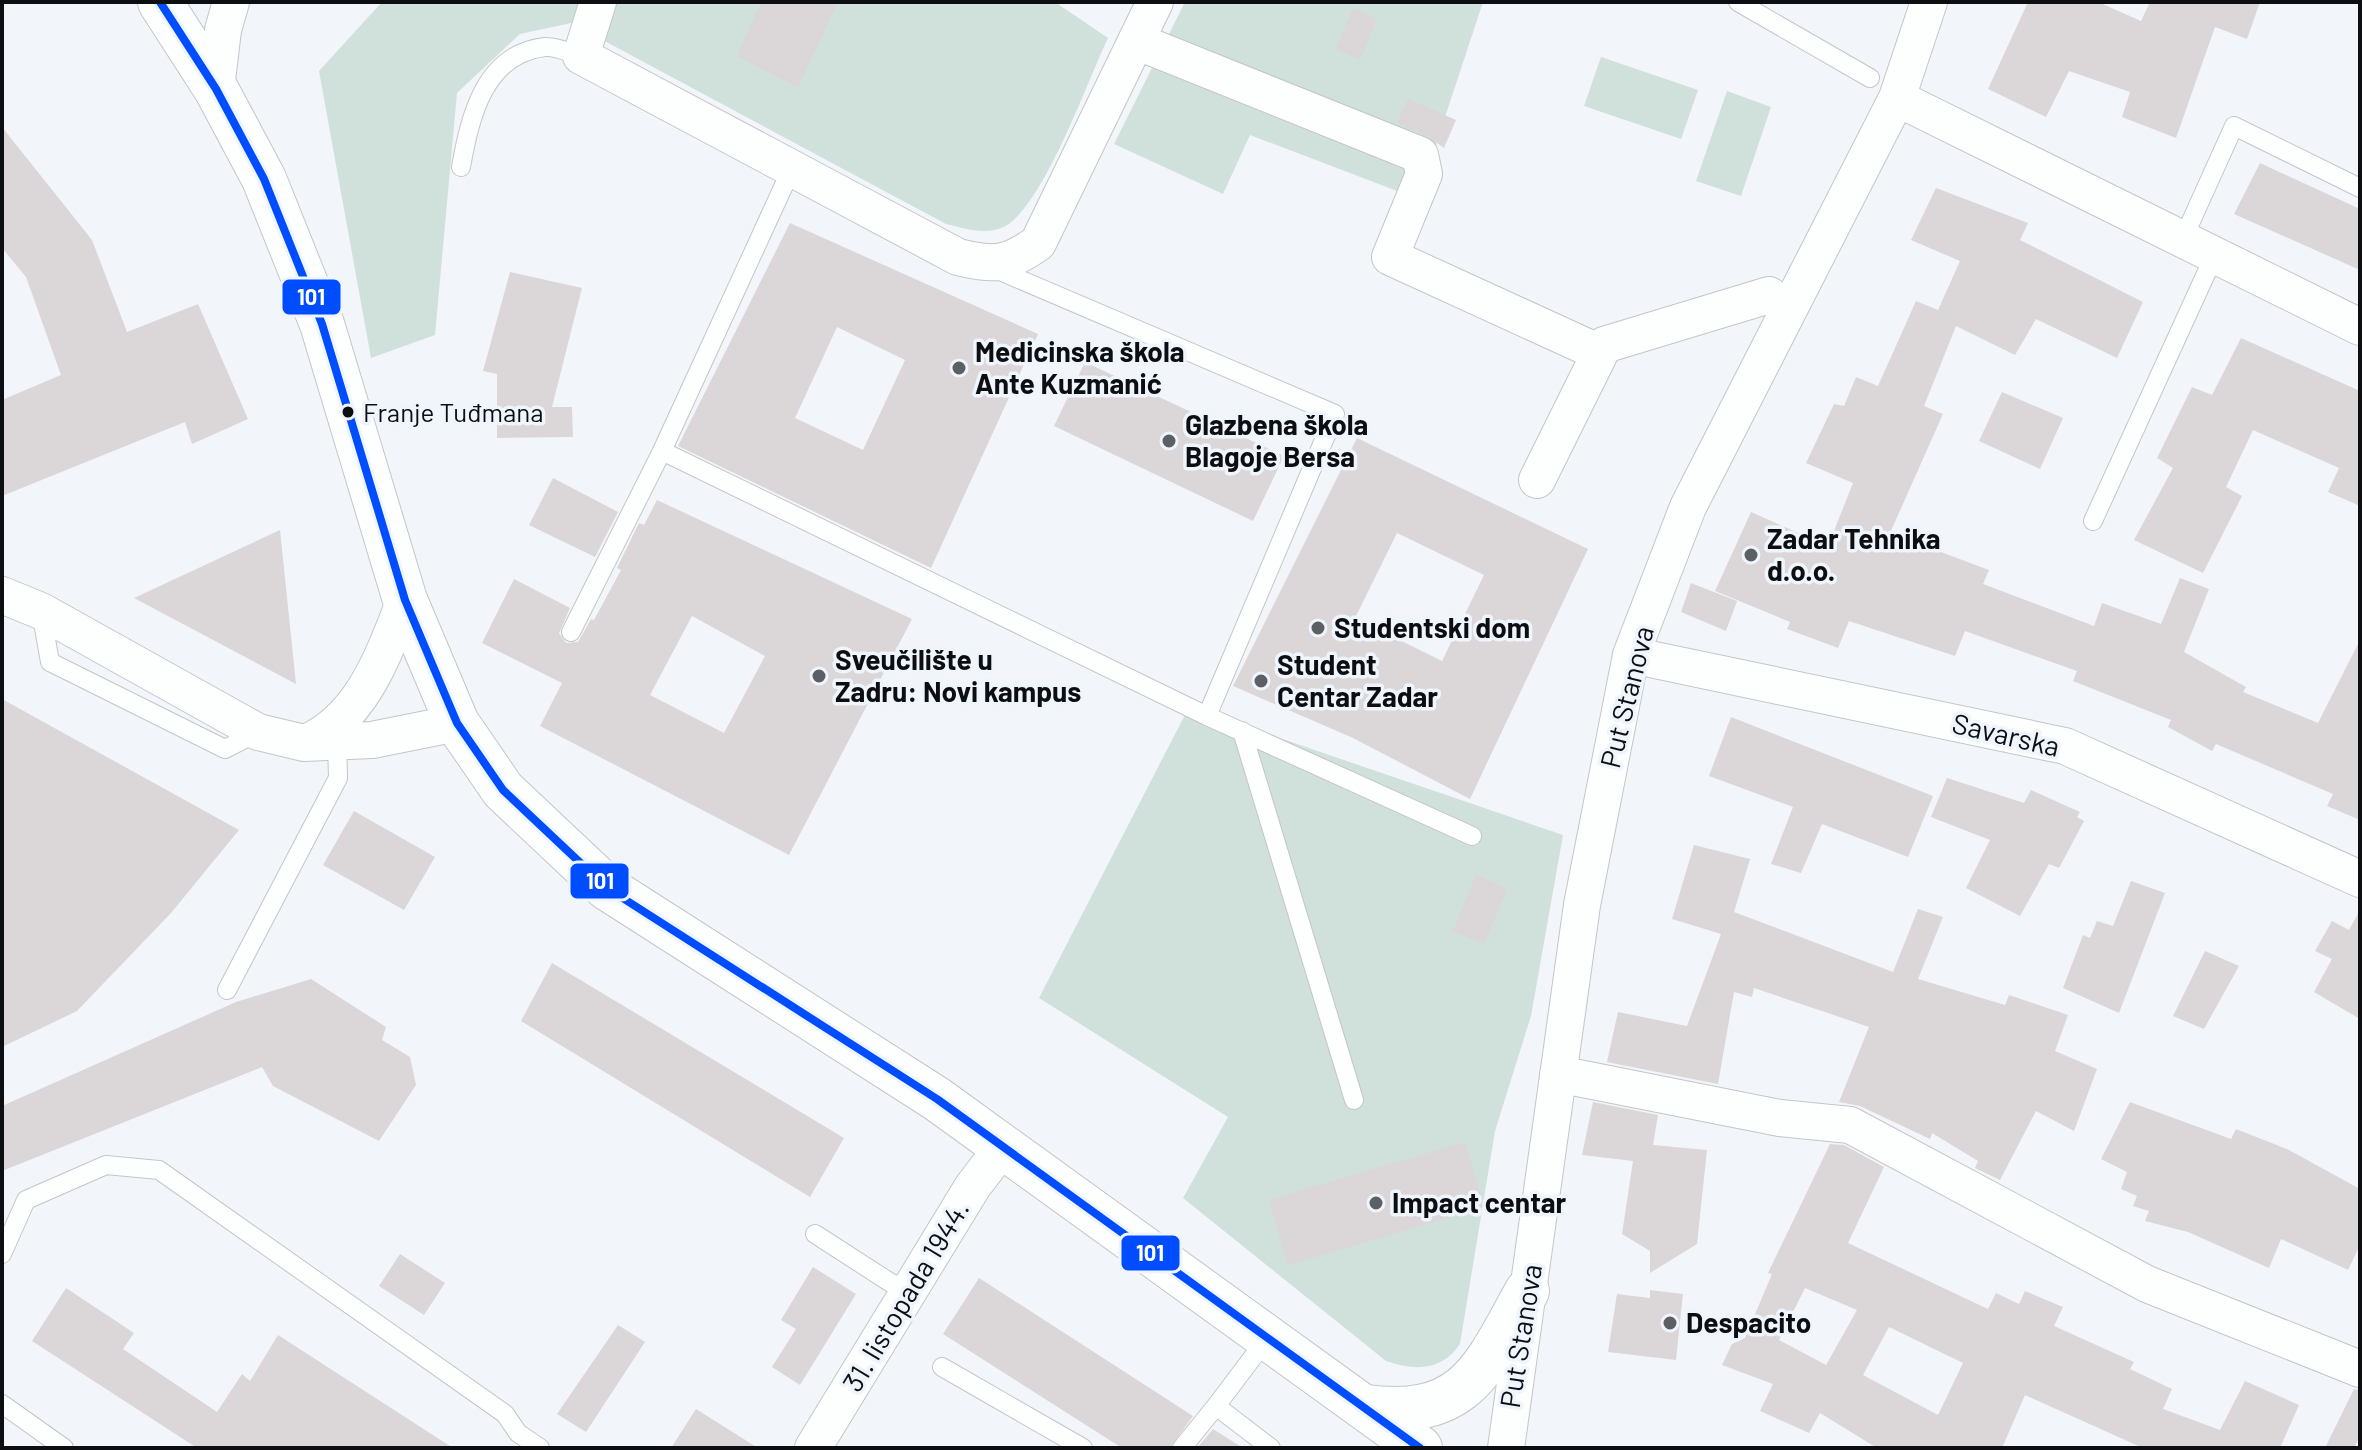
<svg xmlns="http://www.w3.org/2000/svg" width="2362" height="1450" font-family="Barlow,sans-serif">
  <rect width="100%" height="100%" fill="#f2f6fa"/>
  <path fill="#cfe1da" d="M 382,2 L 1055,2 L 1108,38 C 1088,79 1041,214 1001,228 C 984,235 963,228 946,224 L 571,23 L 520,34 L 457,93 L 435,335 L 371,358 L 319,71 Z
    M 1185,2 L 1483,2 L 1418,199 L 1250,135 L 1223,194 L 1114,144 Z
    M 1601,57 L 1698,90 L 1681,139 L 1584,106 Z
    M 1727,91 L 1771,107 L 1741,196 L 1696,181 Z
    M 1189,707 L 1563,835 L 1531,1016 L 1495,1131 L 1460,1344 C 1442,1371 1415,1371 1386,1361 L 1183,1198 L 1228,1117 L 1039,998 Z"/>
  <path fill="#dbd6d7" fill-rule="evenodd" d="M 761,2 L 838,2 L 798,87 L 737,56 Z
    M 2028,2 L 2098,2 L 2141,21 L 2150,2 L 2260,2 L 2247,39 L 2215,27 L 2176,138 L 2122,117 L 2130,92 L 2069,71 L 2046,117 L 1988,89 Z
    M 1353,8 L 1377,19 L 1360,60 L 1336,49 Z
    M 1408,99 L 1456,120 L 1444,148 L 1428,136 L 1397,123 Z
    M 2,127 L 92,240 L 127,332 L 198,304 L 248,419 L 192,444 L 185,422 L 2,496 L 2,400 L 61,375 L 26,277 L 2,248 Z
    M 2260,163 L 2360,209 L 2360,270 L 2234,214 Z
    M 1936,188 L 2028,223 L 2020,240 L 2143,302 L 2117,358 L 2036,319 L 2015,355 L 1956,326 L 1924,406 L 1943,414 L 1890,533 L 1989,570 L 1983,584 L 2094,626 L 2102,603 L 2161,624 L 2180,578 L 2209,589 L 2184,652 L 2246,687 L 2243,692 L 2318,723 L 2360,640 L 2360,820 L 2327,806 L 2333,794 L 2216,744 L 2212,751 L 2168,727 L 2171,720 L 2073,681 L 2077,671 L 1965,631 L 1955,656 L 1849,621 L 1838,648 L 1787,629 L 1790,622 L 1715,591 L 1751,512 L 1828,546 L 1853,483 L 1806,463 L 1834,404 L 1844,406 L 1856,377 L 1878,386 L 1916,301 L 1938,310 L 1960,261 L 1911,240 Z
    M 790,223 L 1038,334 L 931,568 L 678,446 ZM 837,327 L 905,360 L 863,450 L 795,418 Z
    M 510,272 L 582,288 L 552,407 L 572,407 L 573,437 L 497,438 L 497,374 L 483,371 Z
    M 2241,338 L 2360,391 L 2360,506 L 2328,492 L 2339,468 L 2253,430 L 2226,487 L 2242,496 L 2203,573 L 2134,540 L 2173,468 L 2157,458 L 2192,387 L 2212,395 Z
    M 1085,362 L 1284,456 L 1253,521 L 1054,426 Z
    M 2002,392 L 2063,418 L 2040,469 L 1979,441 Z
    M 1357,438 L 1588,549 L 1470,799 L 1353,738 L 1233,686 ZM 1397,533 L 1484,575 L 1442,661 L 1355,618 Z
    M 553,478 L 618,512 L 595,557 L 529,525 Z
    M 657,500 L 912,619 L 789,855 L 540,726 L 562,683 L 482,643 L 514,579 L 570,608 L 559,633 L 566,643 L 578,642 L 591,619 L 594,620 L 621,570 L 617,568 L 639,523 L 644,525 ZM 692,616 L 765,656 L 724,733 L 650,695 Z
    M 280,530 L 296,684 L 134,598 Z
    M 1691,583 L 1737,601 L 1726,631 L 1681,612 Z
    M 2,699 L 239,830 L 171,913 L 77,1011 L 2,1047 Z
    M 1731,717 L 1933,796 L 1908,857 L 1822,824 L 1801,873 L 1771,864 L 1793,807 L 1709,776 Z
    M 1947,778 L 2024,803 L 2031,790 L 2080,812 L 2077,817 L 2084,821 L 2059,868 L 2049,864 L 2020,916 L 1966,888 L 1990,840 L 1931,817 Z
    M 354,811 L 435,857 L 404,910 L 323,865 Z
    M 1694,845 L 1750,859 L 1734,912 L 1893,972 L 1918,909 L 1943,917 L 1918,979 L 2005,1005 L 2009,995 L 2068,1015 L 2055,1051 L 2097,1069 L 2074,1131 L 2036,1111 L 2000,1180 L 1975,1168 L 1978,1161 L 1932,1133 L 1930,1139 L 1860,1106 L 1839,1102 L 1869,1027 L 1754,988 L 1752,997 L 1734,992 L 1718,1084 L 1607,1062 L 1618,1012 L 1687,1026 L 1721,934 L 1672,919 Z
    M 1476,875 L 1507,889 L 1484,944 L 1453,931 Z
    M 2131,881 L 2165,893 L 2119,1013 L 2063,988 L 2083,935 L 2090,938 L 2097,921 L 2113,926 Z
    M 2360,910 L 2360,1019 L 2314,992 L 2332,959 L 2315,951 L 2332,921 L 2349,930 Z
    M 2205,951 L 2239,966 L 2204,1029 L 2173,1016 Z
    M 552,963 L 844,1138 L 810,1197 L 521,1021 Z
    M 311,979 L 386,1027 L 382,1040 L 410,1057 L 416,1085 L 379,1141 L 273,1086 L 262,1067 L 2,1171 L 2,1106 L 236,1002 Z
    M 1593,1102 L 1658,1115 L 1653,1145 L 1707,1150 L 1697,1244 L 1650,1273 L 1650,1251 L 1622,1234 L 1633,1161 L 1582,1155 Z
    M 2130,1102 L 2231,1139 L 2236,1129 L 2289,1150 L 2360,1189 L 2360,1245 L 2348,1270 L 2281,1239 L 2269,1268 L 2188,1232 L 2145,1221 L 2149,1211 L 2133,1206 L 2137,1196 L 2121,1189 L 2127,1172 L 2101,1159 Z
    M 1465,1142 L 1484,1207 L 1288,1265 L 1269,1200 Z
    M 1830,1144 L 1844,1145 L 1884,1167 L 1848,1243 L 1988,1309 L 1996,1293 L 2019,1304 L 2025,1291 L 2063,1307 L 2054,1326 L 2134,1362 L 2130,1369 L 2172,1389 L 2163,1409 L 2220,1430 L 2245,1381 L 2299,1405 L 2280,1448 L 2143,1448 L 2025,1395 L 2002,1448 L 1877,1448 L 1820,1413 L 1809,1433 L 1760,1411 L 1773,1384 L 1722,1365 L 1732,1344 L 1745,1338 L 1772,1274 L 1768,1273 ZM 1805,1288 L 1857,1310 L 1826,1365 L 1779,1340 ZM 1889,1327 L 1963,1363 L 1938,1415 L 1863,1375 Z
    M 400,1254 L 445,1283 L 424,1315 L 379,1286 Z
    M 813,1267 L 856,1294 L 800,1385 L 772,1367 L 796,1329 L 781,1320 Z
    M 979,1278 L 1193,1416 L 1170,1448 L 1122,1448 L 943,1334 Z
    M 66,1288 L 134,1333 L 123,1349 L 217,1412 L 242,1374 L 250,1381 L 278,1335 L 453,1448 L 197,1448 L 32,1341 Z
    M 1650,1290 L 1683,1294 L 1676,1360 L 1608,1352 L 1617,1294 L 1650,1298 Z
    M 618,1325 L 645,1342 L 586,1432 L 557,1414 Z
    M 2354,1389 L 2360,1390 L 2360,1436 L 2354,1448 L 2325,1448 Z
    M 696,1409 L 758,1448 L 671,1448 Z
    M 1213,1429 L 1243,1448 L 1197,1448 Z"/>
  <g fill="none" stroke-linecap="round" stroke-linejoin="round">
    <g stroke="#c3c6c8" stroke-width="20">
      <path id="lane" d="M 1738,2 L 1870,78
        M 461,167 C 470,117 484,54 545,47 C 556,46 570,53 581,56
        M 2183,239 L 2234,126 L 2360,188
        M 662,451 L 1207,716 L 1335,414 L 993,268
        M 2093,521 L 2215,254
        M 41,611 L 50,662 L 225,749 L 258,732
        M 571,632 L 662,451 L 791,170
        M 1207,716 L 1472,836
        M 1242,731 L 1354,1100
        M 227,990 L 338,778 L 337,742
        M 815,1234 L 891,1283 L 910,1289
        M 2,1254 L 26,1200 L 106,1165 L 159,1170 L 505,1414 L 518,1433 L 540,1448
        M 1268,1337 L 1216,1406 L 1271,1448
        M 942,1367 L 1083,1448
        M 2,1404 L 64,1448
        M 1182,1448 L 1216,1406"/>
    </g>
    <g stroke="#c3c6c8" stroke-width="38">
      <path id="street" d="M 598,2 L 581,56 L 958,257 C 995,266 1007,265 1038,243 L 1155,2
        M 1136,41 L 1420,155 L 1424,174 L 1390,257 L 1600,353
        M 216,89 L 223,30 L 231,2
        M 1897,98 L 2360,327
        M 1537,480 L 1604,345 L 1769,295
        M 2,595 L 41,611 L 258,732 L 304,743 L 372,740 L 457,723
        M 1631,655 L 2065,746 L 2360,879
        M 305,743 C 362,719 384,654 405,600
        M 1558,1074 L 1780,1118 L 1850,1125 L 2147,1284 L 2360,1369
        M 813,1448 L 973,1186 L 1003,1147
        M 1506,1448 L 1582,905 L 1631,655 L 1688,507 L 1897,98 L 1929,2"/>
    </g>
    <g stroke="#c3c6c8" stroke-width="46">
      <path id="secondary" d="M 160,2 L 216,89 L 264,179 L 322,324 L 405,600 L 457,723 L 503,790 L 607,888 L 937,1099 L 1420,1448
        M 1366,1407 C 1467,1420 1484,1368 1527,1291"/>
    </g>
    <use href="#lane" stroke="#fdfefe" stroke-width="18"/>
    <use href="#street" stroke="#fdfefe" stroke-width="36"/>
    <use href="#secondary" stroke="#fdfefe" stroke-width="44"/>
    <g stroke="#eff5fd" stroke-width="14">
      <path id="bus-1" d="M 160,2 L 216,89 L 264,179 L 322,324 L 405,600 L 457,723 L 503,790 L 607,888 L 937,1099 L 1420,1448"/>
    </g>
    <use href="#bus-1" stroke="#004cff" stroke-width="8"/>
  </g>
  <g fill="#5c5f63" stroke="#eff5fd" stroke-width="3">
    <circle cx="959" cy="368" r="8"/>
    <circle cx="1169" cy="441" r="8"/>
    <circle cx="1751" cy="555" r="8"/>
    <circle cx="1318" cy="628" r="8"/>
    <circle cx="819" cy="676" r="8"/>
    <circle cx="1261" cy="681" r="8"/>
    <circle cx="1376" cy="1203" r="8"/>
    <circle cx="1670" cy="1323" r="8"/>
  </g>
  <circle fill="#0c0e11" stroke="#eff5fd" stroke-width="3" cx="348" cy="412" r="7"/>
  <g text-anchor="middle" stroke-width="7" stroke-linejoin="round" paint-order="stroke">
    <g font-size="26" fill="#0c0e11" stroke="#eff5fd" text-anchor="start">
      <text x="363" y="422">Franje Tuđmana</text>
    </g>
    <g font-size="28" font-weight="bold" fill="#0c0e11" stroke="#eff5fd" text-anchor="start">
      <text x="975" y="362">Medicinska škola<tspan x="975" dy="32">Ante Kuzmanić</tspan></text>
      <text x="1185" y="435">Glazbena škola<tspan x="1185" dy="32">Blagoje Bersa</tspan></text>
      <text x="1767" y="549">Zadar Tehnika<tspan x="1767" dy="32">d.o.o.</tspan></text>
      <text x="1334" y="638">Studentski dom</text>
      <text x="835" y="670">Sveučilište u<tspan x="835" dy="32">Zadru: Novi kampus</tspan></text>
      <text x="1277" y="675">Student<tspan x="1277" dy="32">Centar Zadar</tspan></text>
      <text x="1392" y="1213">Impact centar</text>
      <text x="1686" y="1333">Despacito</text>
    </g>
    <g font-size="28" fill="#0c0e11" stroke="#eff5fd">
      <text transform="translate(1627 697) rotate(-76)" y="10">Put Stanova</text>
      <text transform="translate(2006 735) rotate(13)" y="10">Savarska</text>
      <text transform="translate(906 1296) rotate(-59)" y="10">31. listopada 1944.</text>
      <text transform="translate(1521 1336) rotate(-81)" y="10">Put Stanova</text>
    </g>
  </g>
  <g stroke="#eff5fd" stroke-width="3">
    <rect x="281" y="278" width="61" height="38" rx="8" fill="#004cff"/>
    <rect x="569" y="862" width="61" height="38" rx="8" fill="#004cff"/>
    <rect x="1120" y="1234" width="61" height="38" rx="8" fill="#004cff"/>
  </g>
  <g font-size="22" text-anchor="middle" font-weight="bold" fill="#fff">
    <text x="311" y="305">101</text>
    <text x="600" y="889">101</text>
    <text x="1150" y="1261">101</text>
  </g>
  <rect width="2362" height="1450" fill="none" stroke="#0c0e11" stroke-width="8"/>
</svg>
